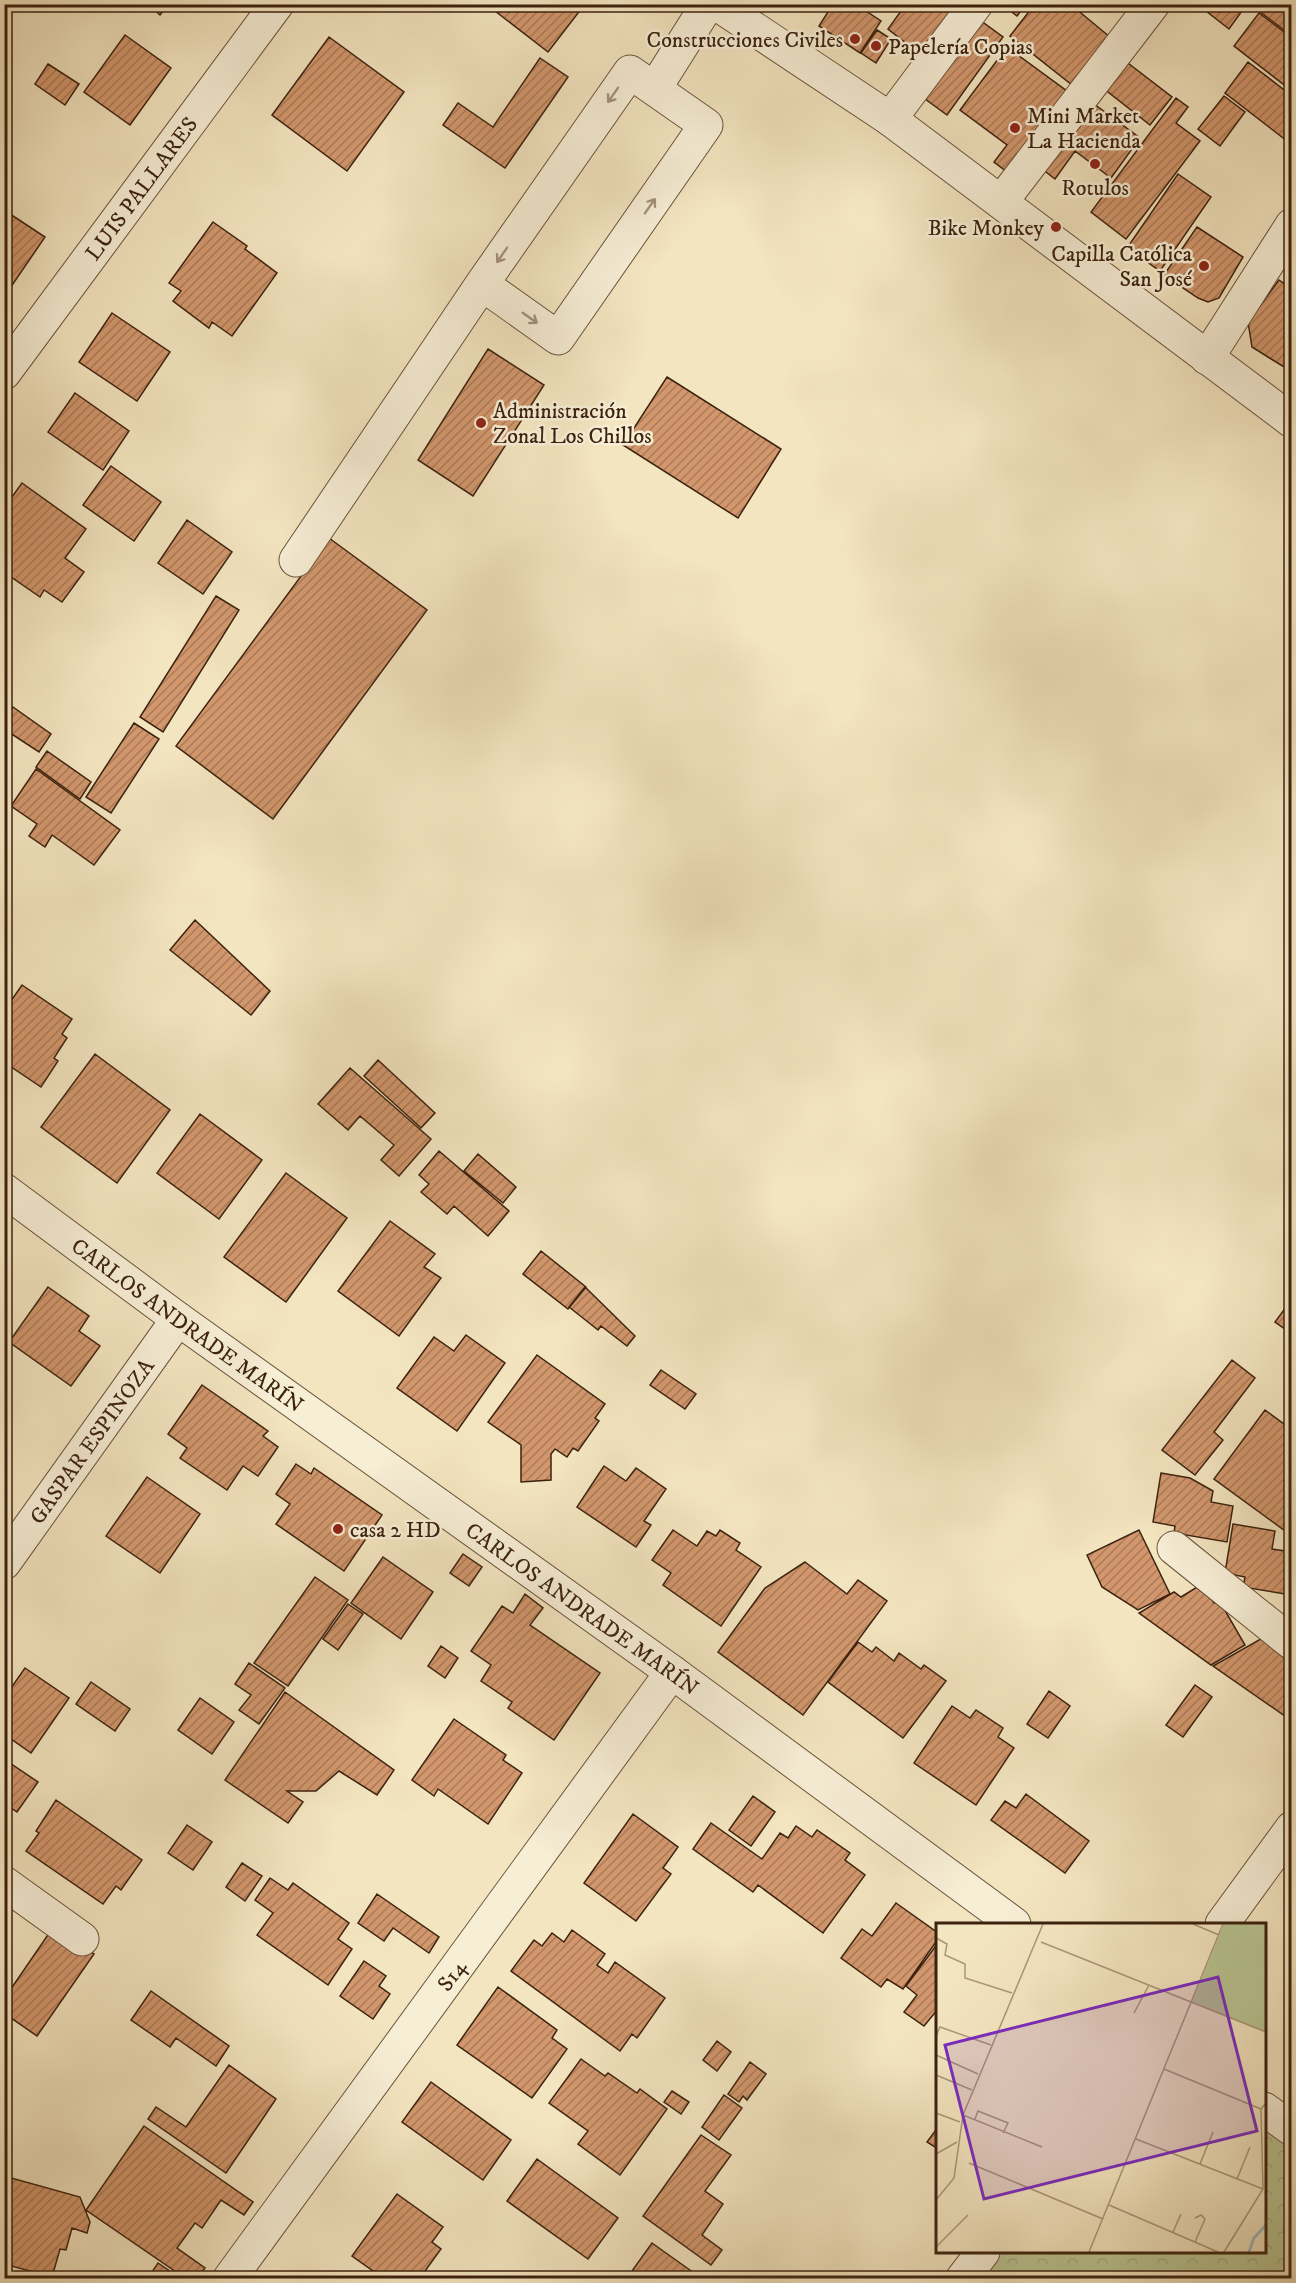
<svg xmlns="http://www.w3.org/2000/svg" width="1296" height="2283" font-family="'IM FELL DW Pica',serif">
  <defs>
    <pattern id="park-crowns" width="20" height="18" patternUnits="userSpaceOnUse" patternTransform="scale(1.5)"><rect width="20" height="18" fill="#b9c593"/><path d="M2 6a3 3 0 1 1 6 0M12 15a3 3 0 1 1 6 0" fill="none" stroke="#a0a97e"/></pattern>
    <pattern id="building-hatch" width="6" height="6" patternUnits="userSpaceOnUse" patternTransform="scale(1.5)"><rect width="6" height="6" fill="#d2976d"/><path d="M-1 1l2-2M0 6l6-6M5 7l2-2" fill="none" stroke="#ac7b58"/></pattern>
  </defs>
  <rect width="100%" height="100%" fill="#f3e5c0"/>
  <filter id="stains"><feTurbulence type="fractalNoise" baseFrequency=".00333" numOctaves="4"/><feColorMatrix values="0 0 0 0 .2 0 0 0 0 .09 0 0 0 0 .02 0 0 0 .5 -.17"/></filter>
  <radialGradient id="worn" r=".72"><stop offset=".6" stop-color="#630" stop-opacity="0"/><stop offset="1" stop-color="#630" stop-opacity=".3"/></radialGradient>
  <path fill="url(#park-crowns)" stroke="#7a7451" stroke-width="1.5" d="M 1265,2109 L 1291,2129 L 1291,2278 L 963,2278 L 983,2252 L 1264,2252 Z"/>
  <path fill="url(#building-hatch)" stroke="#3c220f" stroke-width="1.5" d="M 148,4 L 169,4 L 160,15 Z
    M 486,4 L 585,4 L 548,52 Z
    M 833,4 L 861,4 L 860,7 L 881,21 L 860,53 L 819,26 Z
    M 906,4 L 965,4 L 925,58 L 888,29 Z
    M 1005,4 L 1026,4 L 1017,16 L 1004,6 Z
    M 1035,4 L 1070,4 L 1110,37 L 1072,85 L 1010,36 Z
    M 1197,4 L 1247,4 L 1229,29 Z
    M 1252,4 L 1292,4 L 1292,36 L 1251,5 Z
    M 1259,13 L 1292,38 L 1292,91 L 1234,46 Z
    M 973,15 L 1003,37 L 947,115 L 917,93 Z
    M 877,30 L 891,39 L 876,63 L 861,53 Z
    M 125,35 L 171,68 L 130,125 L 84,92 Z
    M 329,37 L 404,92 L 347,171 L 272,115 Z
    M 1007,47 L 1071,94 L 1011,175 L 994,162 L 1007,145 L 960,110 Z
    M 540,58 L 568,77 L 505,168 L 443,125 L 458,103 L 493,127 Z
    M 1124,60 L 1172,97 L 1150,125 L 1103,88 Z
    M 1248,62 L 1292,96 L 1292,135 L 1287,141 L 1225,93 Z
    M 48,64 L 79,84 L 65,105 L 35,84 Z
    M 1224,96 L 1245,112 L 1220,146 L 1198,129 Z
    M 1086,98 L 1140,138 L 1111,178 L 1075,151 L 1055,179 L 1037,165 Z
    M 1176,98 L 1188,107 L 1176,123 L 1200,141 L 1126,239 L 1091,212 Z
    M 1178,174 L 1211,197 L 1160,271 L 1127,248 Z
    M 4,210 L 45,237 L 4,297 Z
    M 213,222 L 247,246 L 245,249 L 277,273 L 232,336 L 212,322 L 209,328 L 173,301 L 181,291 L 169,283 Z
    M 1197,227 L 1243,257 L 1219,298 L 1208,302 L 1198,298 L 1164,275 Z
    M 1279,280 L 1292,289 L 1292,372 L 1252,347 L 1248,322 Z
    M 112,313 L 170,352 L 137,401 L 79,362 Z
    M 488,349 L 544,385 L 473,496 L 418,460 Z
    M 667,377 L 781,449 L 738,518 L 623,445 Z
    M 75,393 L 129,431 L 103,470 L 48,432 Z
    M 111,466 L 161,502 L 134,541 L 83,505 Z
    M 22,483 L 86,529 L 65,558 L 84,572 L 62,602 L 44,590 L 40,597 L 4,572 L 4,508 Z
    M 187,520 L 232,552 L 203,594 L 158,563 Z
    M 329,538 L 427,610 L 273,819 L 176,746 Z
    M 216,596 L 239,610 L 163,732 L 140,717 Z
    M 13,707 L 51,734 L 39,752 L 4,729 L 4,719 Z
    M 134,723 L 159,739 L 111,813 L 86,797 Z
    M 47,751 L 91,782 L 80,799 L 36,767 Z
    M 36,769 L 120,830 L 94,865 L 52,835 L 45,847 L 29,836 L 37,824 L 11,806 Z
    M 195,920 L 270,991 L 251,1015 L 170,950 Z
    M 22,985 L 72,1019 L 62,1034 L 67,1038 L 54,1058 L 58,1061 L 41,1087 L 4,1062 L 4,1011 Z
    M 95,1054 L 170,1110 L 117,1183 L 41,1127 Z
    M 378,1060 L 435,1113 L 421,1128 L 364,1076 Z
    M 350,1068 L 431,1139 L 399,1176 L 381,1160 L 394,1145 L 360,1116 L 348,1130 L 318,1104 Z
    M 200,1114 L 262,1160 L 219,1219 L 157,1173 Z
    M 439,1151 L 509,1211 L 488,1236 L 454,1206 L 447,1214 L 421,1192 L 429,1184 L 419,1175 Z
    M 478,1154 L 516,1187 L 503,1203 L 464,1171 Z
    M 286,1173 L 347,1218 L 286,1302 L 224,1257 Z
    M 390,1221 L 435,1254 L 424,1267 L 441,1278 L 399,1336 L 338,1291 Z
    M 541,1251 L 586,1287 L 568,1309 L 523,1274 Z
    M 48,1287 L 89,1316 L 79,1331 L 100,1346 L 71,1386 L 9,1342 Z
    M 585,1287 L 635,1336 L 627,1346 L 601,1326 L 598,1330 L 569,1307 Z
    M 1292,1299 L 1292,1334 L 1275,1322 Z
    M 466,1335 L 505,1363 L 457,1431 L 397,1388 L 434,1337 L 454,1351 Z
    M 537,1355 L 605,1404 L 595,1418 L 599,1421 L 578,1451 L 573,1448 L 567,1457 L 555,1449 L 551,1454 L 551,1480 L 521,1482 L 521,1445 L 488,1422 Z
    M 1232,1360 L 1255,1378 L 1214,1432 L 1223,1440 L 1195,1475 L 1162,1450 Z
    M 661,1370 L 696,1394 L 685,1409 L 650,1385 Z
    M 202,1385 L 268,1431 L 263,1436 L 278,1447 L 258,1476 L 243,1466 L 227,1490 L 180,1458 L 187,1448 L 168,1434 Z
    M 1265,1410 L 1292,1430 L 1292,1536 L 1214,1479 Z
    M 296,1464 L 311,1474 L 314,1468 L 382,1515 L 344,1571 L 276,1524 L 290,1504 L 276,1494 Z
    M 604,1466 L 626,1481 L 636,1468 L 666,1489 L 644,1521 L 651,1525 L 636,1547 L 577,1507 Z
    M 1161,1473 L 1190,1478 L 1213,1491 L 1211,1502 L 1233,1506 L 1227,1542 L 1174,1533 L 1175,1526 L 1153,1522 Z
    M 147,1477 L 200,1514 L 160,1573 L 106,1536 Z
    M 1233,1524 L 1275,1531 L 1272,1549 L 1292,1552 L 1292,1595 L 1243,1587 L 1245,1577 L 1225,1573 Z
    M 673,1530 L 697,1546 L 707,1531 L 716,1536 L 720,1530 L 740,1543 L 736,1550 L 761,1567 L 721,1626 L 663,1585 L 671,1573 L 652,1560 Z
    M 1139,1530 L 1170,1594 L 1138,1610 L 1102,1587 L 1087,1555 Z
    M 463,1554 L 482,1567 L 469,1586 L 450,1573 Z
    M 383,1557 L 433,1592 L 401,1639 L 351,1603 Z
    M 805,1562 L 847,1594 L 858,1580 L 887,1601 L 803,1715 L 718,1652 L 765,1588 Z
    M 315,1577 L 348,1600 L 288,1686 L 254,1663 Z
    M 1202,1584 L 1214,1603 L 1219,1600 L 1245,1645 L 1211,1665 L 1139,1613 L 1174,1592 L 1181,1597 Z
    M 525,1594 L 543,1608 L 530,1625 L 600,1673 L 554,1740 L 508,1708 L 512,1702 L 481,1681 L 491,1665 L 471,1651 L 502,1606 L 513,1613 Z
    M 348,1604 L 363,1614 L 338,1650 L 323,1639 Z
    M 1273,1632 L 1292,1652 L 1292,1721 L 1213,1666 Z
    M 858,1642 L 872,1652 L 876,1647 L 894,1661 L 899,1653 L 921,1669 L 924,1665 L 946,1681 L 903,1738 L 828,1682 Z
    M 441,1646 L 458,1658 L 445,1678 L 428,1666 Z
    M 249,1663 L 285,1688 L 259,1724 L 239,1710 L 251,1695 L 235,1684 Z
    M 25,1668 L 69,1698 L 31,1753 L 4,1734 L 4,1698 Z
    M 91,1682 L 130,1709 L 115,1731 L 76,1704 Z
    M 1195,1685 L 1212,1697 L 1183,1737 L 1166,1725 Z
    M 1049,1691 L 1070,1706 L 1048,1738 L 1027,1724 Z
    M 285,1692 L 394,1770 L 377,1795 L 339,1771 L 316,1791 L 287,1791 L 303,1802 L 288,1823 L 225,1780 Z
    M 200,1698 L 234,1722 L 212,1754 L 178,1730 Z
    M 952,1706 L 970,1718 L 976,1710 L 1003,1728 L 998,1737 L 1014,1748 L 976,1805 L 914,1763 Z
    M 454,1719 L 506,1755 L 503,1760 L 522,1773 L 488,1824 L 438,1789 L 434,1796 L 412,1780 Z
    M 4,1759 L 38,1782 L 17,1812 L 11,1808 L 4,1817 Z
    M 1026,1794 L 1089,1841 L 1065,1873 L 991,1820 L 1005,1801 L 1016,1808 Z
    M 753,1796 L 775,1812 L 751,1846 L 729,1830 Z
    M 56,1800 L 142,1860 L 121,1890 L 116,1886 L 103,1904 L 26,1851 L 39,1833 L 36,1831 Z
    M 633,1814 L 678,1847 L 663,1868 L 671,1874 L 636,1921 L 584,1883 Z
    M 711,1823 L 762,1859 L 780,1833 L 788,1838 L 796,1826 L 812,1837 L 817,1830 L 850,1853 L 845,1860 L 865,1875 L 823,1933 L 758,1885 L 753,1892 L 693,1849 Z
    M 187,1825 L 212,1842 L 193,1870 L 168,1853 Z
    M 242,1863 L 262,1876 L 245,1901 L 226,1887 Z
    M 270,1878 L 288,1890 L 293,1883 L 349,1923 L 338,1939 L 352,1949 L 328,1985 L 257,1935 L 273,1913 L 255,1900 Z
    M 377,1894 L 439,1937 L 429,1953 L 393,1928 L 384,1941 L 358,1923 Z
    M 896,1903 L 938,1933 L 938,1939 L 903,1989 L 887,1979 L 881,1987 L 841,1958 L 862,1929 L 872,1936 Z
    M 54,1926 L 94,1954 L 37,2036 L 4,2013 L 4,1999 Z
    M 572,1930 L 605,1954 L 597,1965 L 608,1973 L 615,1962 L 665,1998 L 637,2038 L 632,2034 L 620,2051 L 511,1971 L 534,1940 L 542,1946 L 552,1933 L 564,1942 Z
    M 938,1943 L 938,2009 L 924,2026 L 904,2012 L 917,1995 L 906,1986 Z
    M 364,1961 L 386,1976 L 379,1986 L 390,1994 L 373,2019 L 340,1996 Z
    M 498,1987 L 557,2030 L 552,2038 L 567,2049 L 532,2098 L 457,2045 Z
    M 151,1991 L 229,2046 L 216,2066 L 176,2038 L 170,2047 L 131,2020 Z
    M 717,2041 L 731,2052 L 717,2071 L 703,2060 Z
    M 581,2059 L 605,2076 L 608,2073 L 637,2093 L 640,2089 L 667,2109 L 620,2175 L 578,2144 L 588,2131 L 549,2103 Z
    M 750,2062 L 766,2074 L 747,2100 L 743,2096 L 739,2102 L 728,2094 Z
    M 229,2065 L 276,2099 L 226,2173 L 148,2119 L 156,2107 L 186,2127 Z
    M 431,2082 L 511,2140 L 483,2180 L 402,2122 Z
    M 672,2091 L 689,2102 L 681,2114 L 664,2102 Z
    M 724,2095 L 742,2108 L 719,2140 L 702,2127 Z
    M 144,2126 L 253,2202 L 244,2215 L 221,2200 L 202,2228 L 195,2223 L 177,2248 L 205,2268 L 197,2278 L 185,2278 L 86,2210 Z
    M 938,2127 L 938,2149 L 927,2142 Z
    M 701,2135 L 731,2155 L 705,2191 L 723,2204 L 702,2235 L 722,2250 L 711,2265 L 643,2216 Z
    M 537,2159 L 618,2218 L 588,2259 L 507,2201 Z
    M 4,2176 L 80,2197 L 90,2222 L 87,2233 L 72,2228 L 66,2250 L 60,2249 L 52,2277 L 4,2264 Z
    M 397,2194 L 443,2227 L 432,2242 L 441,2249 L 420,2278 L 383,2278 L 352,2256 Z
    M 652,2243 L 701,2278 L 627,2278 Z
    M 158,2263 L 180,2278 L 148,2278 Z"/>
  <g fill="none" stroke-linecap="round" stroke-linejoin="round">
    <g stroke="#6a533b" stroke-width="35">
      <g id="minor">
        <path d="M 717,4 L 890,119 L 1292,421"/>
        <path d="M 655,88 L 708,4"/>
        <path d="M 890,119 L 976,4"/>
        <path d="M 1001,202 L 1153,4"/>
        <path d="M 1207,358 L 1292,225"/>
        <path id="s1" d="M 4,373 L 277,4"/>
        <path d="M 296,560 L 482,284 L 630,72 L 706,125 L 558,338 L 482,284"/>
        <path id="s2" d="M 4,1190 L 178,1319 L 672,1672 L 1014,1924"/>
        <path d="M 1174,1548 L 1292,1643"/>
        <path id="s3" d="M 4,1563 L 178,1319"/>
        <path d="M 4,1883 L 82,1939"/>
        <path d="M 1222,1924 L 1292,1828"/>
        <path d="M 1264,2109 L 1292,2129"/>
        <path id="s4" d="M 230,2278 L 672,1672"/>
        <path d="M 963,2278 L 983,2252"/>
      </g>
    </g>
    <use href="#minor" stroke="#f7eed6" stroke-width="33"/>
  </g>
  <defs><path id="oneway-shaft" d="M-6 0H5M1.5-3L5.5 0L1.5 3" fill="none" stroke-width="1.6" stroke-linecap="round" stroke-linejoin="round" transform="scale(1.5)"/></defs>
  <g stroke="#a3927c">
    <use href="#oneway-shaft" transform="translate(613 95) rotate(125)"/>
    <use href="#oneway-shaft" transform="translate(650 206) rotate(-55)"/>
    <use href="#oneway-shaft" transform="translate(502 255) rotate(125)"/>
    <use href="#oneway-shaft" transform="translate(530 318) rotate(35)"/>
  </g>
  <g fill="#8f2418" stroke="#f7eed6" stroke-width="2">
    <circle cx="855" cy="39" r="6"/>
    <circle cx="876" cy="46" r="6"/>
    <circle cx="1015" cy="128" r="6"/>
    <circle cx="1095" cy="164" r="6"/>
    <circle cx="1056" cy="227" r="6"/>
    <circle cx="1204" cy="266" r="6"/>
    <circle cx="481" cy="423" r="6"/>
    <circle cx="338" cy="1529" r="6"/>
  </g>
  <g text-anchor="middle" stroke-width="5" stroke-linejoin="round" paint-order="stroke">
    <g font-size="22" fill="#3c220f" stroke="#f7eed6" text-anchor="start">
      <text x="843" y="47" text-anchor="end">Construcciones Civiles</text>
      <text x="888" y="54">Papelería Copias</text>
      <text x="1027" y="123">Mini Market<tspan x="1027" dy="25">La Hacienda</tspan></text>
      <text x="1095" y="195" text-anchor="middle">Rotulos</text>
      <text x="1044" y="235" text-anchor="end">Bike Monkey</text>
      <text x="1192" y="261" text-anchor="end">Capilla Católica<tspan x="1192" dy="25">San José</tspan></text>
      <text x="493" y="418">Administración<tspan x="493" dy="25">Zonal Los Chillos</tspan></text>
      <text x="350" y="1537">casa 2 HD</text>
    </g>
    <g font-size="22" fill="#3c220f" stroke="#f7eed6">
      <text dy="8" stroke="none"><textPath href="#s1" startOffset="230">LUIS PALLARES</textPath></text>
      <text dy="8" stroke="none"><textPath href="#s2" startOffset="228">CARLOS ANDRADE MARÍN</textPath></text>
      <text dy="8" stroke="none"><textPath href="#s3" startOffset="150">GASPAR ESPINOZA</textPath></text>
      <text dy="8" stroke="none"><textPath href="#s2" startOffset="714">CARLOS ANDRADE MARÍN</textPath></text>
      <text dy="8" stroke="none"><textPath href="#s4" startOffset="375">S14</textPath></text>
    </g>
  </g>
  <g transform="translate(936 1923)">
    <rect width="330" height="330" fill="#f3e5c0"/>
    <path d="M 288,1 L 330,1 L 330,109 L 256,79 Z" fill="#b9c593"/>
    <path fill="none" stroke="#a1bcbd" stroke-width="3" d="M 313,329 L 318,315 L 330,302"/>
    <path fill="none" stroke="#aa9779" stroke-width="1.5" d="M 257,1 L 283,12M 0,15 L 11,21 L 9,32 L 29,41 L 29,55 L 76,70M 105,19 L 330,109M 198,90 L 213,62M 0,113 L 4,104 L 55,122M 0,132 L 42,151M 228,146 L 325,186M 0,152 L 36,167M 0,190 L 24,199M 27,192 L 106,224M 39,196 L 42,188 L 72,200 L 67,210M 200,216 L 327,266M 0,231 L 21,219M 33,240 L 167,296M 264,241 L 277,209M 301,256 L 314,224M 0,277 L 18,255 L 27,192 L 107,1M 173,282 L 282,329M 237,309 L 245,291M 259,319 L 269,296 L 265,292 L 259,295M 0,324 L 32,292M 153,329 L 287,1M 288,329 L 327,266 L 325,186 L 330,180"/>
    <path fill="#7b2cbf" fill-opacity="0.15" stroke="#7b2cbf" stroke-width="3" d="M 282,54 L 321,208 L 48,276 L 9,122 Z"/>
    <rect width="330" height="330" fill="none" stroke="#3c220f" stroke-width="3"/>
  </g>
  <rect width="1296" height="2283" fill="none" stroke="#f3e5c0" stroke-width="24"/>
  <rect x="6" y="6" width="1284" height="2271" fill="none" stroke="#3c220f" stroke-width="3"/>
  <rect x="12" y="12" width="1272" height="2259" fill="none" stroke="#3c220f" stroke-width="1.5"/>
  <rect width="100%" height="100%" filter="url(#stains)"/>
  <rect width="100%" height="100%" fill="url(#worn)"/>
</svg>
